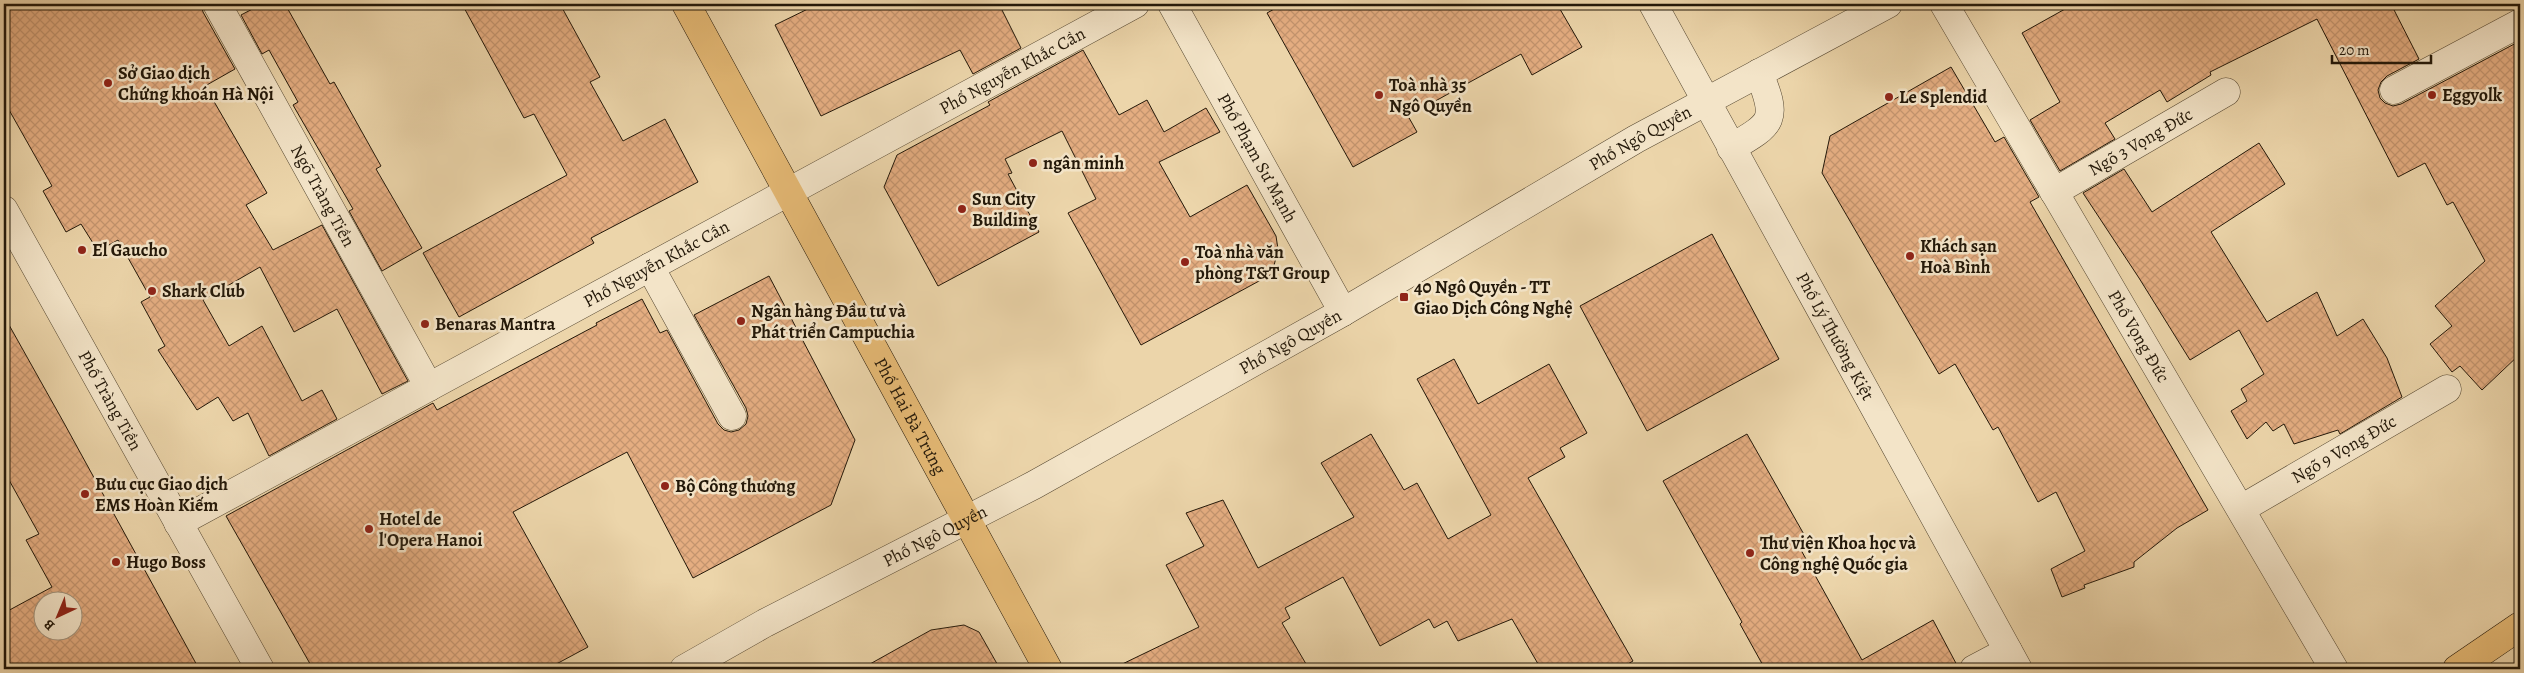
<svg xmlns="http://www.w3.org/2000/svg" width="2524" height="673" font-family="Alegreya,serif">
  <defs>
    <pattern id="building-cross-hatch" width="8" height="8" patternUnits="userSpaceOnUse" patternTransform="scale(1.25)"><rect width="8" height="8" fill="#e4ad81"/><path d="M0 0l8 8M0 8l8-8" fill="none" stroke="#c3946e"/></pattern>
  </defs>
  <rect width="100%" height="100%" fill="#ecd5aa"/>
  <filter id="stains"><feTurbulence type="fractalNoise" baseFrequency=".004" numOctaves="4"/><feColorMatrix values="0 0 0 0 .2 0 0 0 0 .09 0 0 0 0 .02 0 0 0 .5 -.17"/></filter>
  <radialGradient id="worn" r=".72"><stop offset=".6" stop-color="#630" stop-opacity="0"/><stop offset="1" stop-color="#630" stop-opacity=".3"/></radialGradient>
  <path fill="url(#building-cross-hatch)" stroke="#231809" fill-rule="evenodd" d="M 4,4 L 201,4 L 203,12 L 235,69 L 205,86 L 267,193 L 246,205 L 273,250 L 322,225 L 408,381 L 382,394 L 337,309 L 294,332 L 260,267 L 203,300 L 229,346 L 262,326 L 302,401 L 322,390 L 337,419 L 269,456 L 248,413 L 233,421 L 218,397 L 197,410 L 158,350 L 165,346 L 141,302 L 150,297 L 118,240 L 98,251 L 81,224 L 66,232 L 43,191 L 52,186 L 4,101 Z
    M 262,4 L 285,4 L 330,84 L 334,82 L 381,166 L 376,169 L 422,248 L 382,271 L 349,211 L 353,209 L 293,105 L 298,102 L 269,50 L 262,54 L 241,15 Z
    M 462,4 L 560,4 L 600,77 L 590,82 L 623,141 L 665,119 L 698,182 L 591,238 L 594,243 L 459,317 L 423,253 L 567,175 L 534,114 L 524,118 Z
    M 818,4 L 999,4 L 1021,48 L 973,74 L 960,50 L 821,116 L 775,25 Z
    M 1283,4 L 1557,4 L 1582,47 L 1532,75 L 1521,54 L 1408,116 L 1417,132 L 1353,167 L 1267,13 Z
    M 2074,4 L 2391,4 L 2419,59 L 2387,76 L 2381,82 L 2378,90 L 2380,98 L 2385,103 L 2393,106 L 2401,104 L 2520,41 L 2520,354 L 2482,390 L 2460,366 L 2452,372 L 2430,344 L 2452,326 L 2435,306 L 2485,261 L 2453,202 L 2447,205 L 2425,163 L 2398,177 L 2317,19 L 2210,72 L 2211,75 L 2167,102 L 2160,90 L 2105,123 L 2115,139 L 2060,171 L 2030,120 L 2060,102 L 2022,33 Z
    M 1083,50 L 1119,115 L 1147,100 L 1164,132 L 1206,108 L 1220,132 L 1159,162 L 1190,217 L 1247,185 L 1276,236 L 1278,249 L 1272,274 L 1141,345 L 1068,213 L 1096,199 L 1062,131 L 1005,159 L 1012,173 L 1008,174 L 1039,232 L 938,286 L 884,187 L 897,155 L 990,105 L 988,102 Z
    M 1951,67 L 1995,142 L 2004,137 L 2039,197 L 2030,202 L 2208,510 L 2177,528 L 2134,562 L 2134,567 L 2084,585 L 2085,588 L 2062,597 L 2051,569 L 2085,551 L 2056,492 L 2038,502 L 1998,427 L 1993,430 L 1955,364 L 1939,374 L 1822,173 L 1830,136 Z
    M 2259,143 L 2285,184 L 2211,232 L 2267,322 L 2317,292 L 2337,336 L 2363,319 L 2387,358 L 2402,397 L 2340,434 L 2338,430 L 2294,444 L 2284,424 L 2273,431 L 2266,422 L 2247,439 L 2231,411 L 2247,401 L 2241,389 L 2264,374 L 2239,330 L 2190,360 L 2139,278 L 2083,193 L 2124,169 L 2152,212 Z
    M 1712,234 L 1779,359 L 1647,431 L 1580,306 Z
    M 769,276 L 855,440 L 831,505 L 693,578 L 627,452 L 513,512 L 588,647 L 547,669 L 313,669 L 226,516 L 433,403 L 437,410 L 597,325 L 596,323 L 642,299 L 660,333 L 667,330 L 718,424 L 724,430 L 731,432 L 739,430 L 746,424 L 748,416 L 746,408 L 694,315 Z
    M 4,316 L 64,423 L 199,669 L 4,669 L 4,613 L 52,587 L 26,540 L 39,534 L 4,471 ZM 42,600 L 72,600 L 72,630 L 42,630 Z
    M 1454,359 L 1478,404 L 1549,364 L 1587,433 L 1560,448 L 1565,457 L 1528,478 L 1633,661 L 1619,669 L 1541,669 L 1512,619 L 1458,641 L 1447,621 L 1434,628 L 1429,619 L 1380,646 L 1343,577 L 1285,608 L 1290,618 L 1282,623 L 1309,669 L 1112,669 L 1199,627 L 1166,565 L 1204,546 L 1186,513 L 1223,500 L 1258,568 L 1354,517 L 1321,463 L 1371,434 L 1404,490 L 1417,483 L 1448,539 L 1491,515 L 1417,379 Z
    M 1747,434 L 1810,545 L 1801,550 L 1862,660 L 1933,620 L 1959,669 L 1765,669 L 1740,624 L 1742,622 L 1663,481 Z
    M 964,625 L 979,632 L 1000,669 L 861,669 L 931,630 Z"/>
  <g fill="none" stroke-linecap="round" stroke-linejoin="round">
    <g stroke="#554731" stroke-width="29">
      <g id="minor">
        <path id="s1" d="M 217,4 L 429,387"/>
        <path id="s2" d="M 1172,4 L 1343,312"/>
        <path id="s3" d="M 1653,4 L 2018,669"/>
        <path id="s4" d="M 1944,4 L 2334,669"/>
        <path d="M 2394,90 L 2520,23"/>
        <path d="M 1731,148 C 1774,123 1778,120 1759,73"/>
        <path id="s5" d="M 2054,192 L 2226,92"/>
        <path id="s6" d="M 4,210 L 260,669"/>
        <path d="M 650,267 L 732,416"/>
        <path id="s7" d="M 2241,509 L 2447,389"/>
        <path id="s8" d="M 178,523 L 1135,4"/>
        <path id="s9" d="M 684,669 L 765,623 L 1034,485 L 1343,312 L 1636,139 L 1888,4"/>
        <path d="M 1974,669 L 2008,651"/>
      </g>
    </g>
    <g stroke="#231809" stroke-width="29">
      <g id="major">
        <path id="s10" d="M 686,4 L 1048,669"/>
        <path d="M 2457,669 L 2520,626"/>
      </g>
    </g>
    <use href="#minor" stroke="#f3e4c8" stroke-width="28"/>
    <use href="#major" stroke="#e6ba75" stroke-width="28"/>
  </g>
  <g fill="#8f2418" stroke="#f3e4c8" stroke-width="2">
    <circle cx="108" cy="83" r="5"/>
    <circle cx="1379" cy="95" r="5"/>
    <circle cx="2432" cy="95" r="5"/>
    <circle cx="1889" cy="97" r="5"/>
    <circle cx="1033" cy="163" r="5"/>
    <circle cx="962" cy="209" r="5"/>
    <circle cx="82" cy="250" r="5"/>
    <circle cx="1910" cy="256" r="5"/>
    <circle cx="1185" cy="262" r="5"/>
    <circle cx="152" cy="291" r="5"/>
    <rect x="1399" y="292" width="10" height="10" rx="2.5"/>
    <circle cx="741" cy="321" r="5"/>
    <circle cx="425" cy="324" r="5"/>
    <circle cx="665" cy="486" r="5"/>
    <circle cx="85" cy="494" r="5"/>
    <circle cx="369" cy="529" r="5"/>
    <circle cx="1750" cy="553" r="5"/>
    <circle cx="116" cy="562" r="5"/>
  </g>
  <g text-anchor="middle" stroke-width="5" stroke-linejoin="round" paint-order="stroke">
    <g font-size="18" fill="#231809" stroke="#f3e4c8">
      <text dy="6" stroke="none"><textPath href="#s8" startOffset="949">Phố Nguyễn Khắc Cần</textPath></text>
      <text dy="6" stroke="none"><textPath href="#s9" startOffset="1094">Phố Ngô Quyền</textPath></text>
      <text dy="6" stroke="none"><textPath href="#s5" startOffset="100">Ngõ 3 Vọng Đức</textPath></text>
      <text dy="6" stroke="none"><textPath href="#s2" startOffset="176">Phố Phạm Sư Mạnh</textPath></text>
      <text dy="6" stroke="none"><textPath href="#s1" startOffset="219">Ngõ Tràng Tiền</textPath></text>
      <text dy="6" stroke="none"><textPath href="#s8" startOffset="544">Phố Nguyễn Khắc Cần</textPath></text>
      <text dy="6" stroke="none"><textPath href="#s3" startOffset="379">Phố Lý Thường Kiệt</textPath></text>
      <text dy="6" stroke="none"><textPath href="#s4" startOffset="385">Phố Vọng Đức</textPath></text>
      <text dy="6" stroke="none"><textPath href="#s9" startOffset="689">Phố Ngô Quyền</textPath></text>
      <text dy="6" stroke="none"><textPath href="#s6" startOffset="218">Phố Tràng Tiền</textPath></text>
      <text dy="6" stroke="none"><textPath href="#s10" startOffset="469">Phố Hai Bà Trưng</textPath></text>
      <text dy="6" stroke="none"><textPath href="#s7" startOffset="119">Ngõ 9 Vọng Đức</textPath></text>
      <text dy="6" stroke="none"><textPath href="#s9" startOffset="284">Phố Ngô Quyền</textPath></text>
    </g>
    <g font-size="18" font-weight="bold" fill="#231809" stroke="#f3e4c8" text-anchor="start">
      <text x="118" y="79">Sở Giao dịch<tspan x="118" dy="21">Chứng khoán Hà Nội</tspan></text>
      <text x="1389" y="91">Toà nhà 35<tspan x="1389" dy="21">Ngô Quyền</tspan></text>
      <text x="2442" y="101">Eggyolk</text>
      <text x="1899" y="103">Le Splendid</text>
      <text x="1043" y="169">ngân minh</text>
      <text x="972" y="205">Sun City<tspan x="972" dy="21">Building</tspan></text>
      <text x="1920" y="252">Khách sạn<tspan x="1920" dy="21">Hoà Bình</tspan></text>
      <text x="92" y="256">El Gaucho</text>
      <text x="1195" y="258">Toà nhà văn<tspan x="1195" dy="21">phòng T&amp;T Group</tspan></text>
      <text x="1414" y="293">40 Ngô Quyền - TT<tspan x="1414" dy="21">Giao Dịch Công Nghệ</tspan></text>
      <text x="162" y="297">Shark Club</text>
      <text x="751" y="317">Ngân hàng Đầu tư và<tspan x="751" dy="21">Phát triển Campuchia</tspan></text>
      <text x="435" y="330">Benaras Mantra</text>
      <text x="95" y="490">Bưu cục Giao dịch<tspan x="95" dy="21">EMS Hoàn Kiếm</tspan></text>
      <text x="675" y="492">Bộ Công thương</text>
      <text x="379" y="525">Hotel de<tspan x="379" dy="21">l'Opera Hanoi</tspan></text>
      <text x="1760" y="549">Thư viện Khoa học và<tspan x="1760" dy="21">Công nghệ Quốc gia</tspan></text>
      <text x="126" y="568">Hugo Boss</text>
    </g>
  </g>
  <rect width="2524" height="673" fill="none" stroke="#ecd5aa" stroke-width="20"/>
  <rect x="5" y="5" width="2514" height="663" fill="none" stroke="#231809" stroke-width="2.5"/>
  <rect x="10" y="10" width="2504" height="653" fill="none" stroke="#231809"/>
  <g transform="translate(58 616) rotate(224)"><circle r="24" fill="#f3e4c8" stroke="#a0927c"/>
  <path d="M0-4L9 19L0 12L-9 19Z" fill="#8f2418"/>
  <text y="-8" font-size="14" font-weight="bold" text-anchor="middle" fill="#231809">B</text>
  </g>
  <path d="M2332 55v8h99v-8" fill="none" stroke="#231809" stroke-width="2.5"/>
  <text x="2339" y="55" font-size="15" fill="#231809" stroke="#f3e4c8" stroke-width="4" paint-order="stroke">20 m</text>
  <rect width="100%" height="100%" filter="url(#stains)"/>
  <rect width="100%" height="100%" fill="url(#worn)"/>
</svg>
